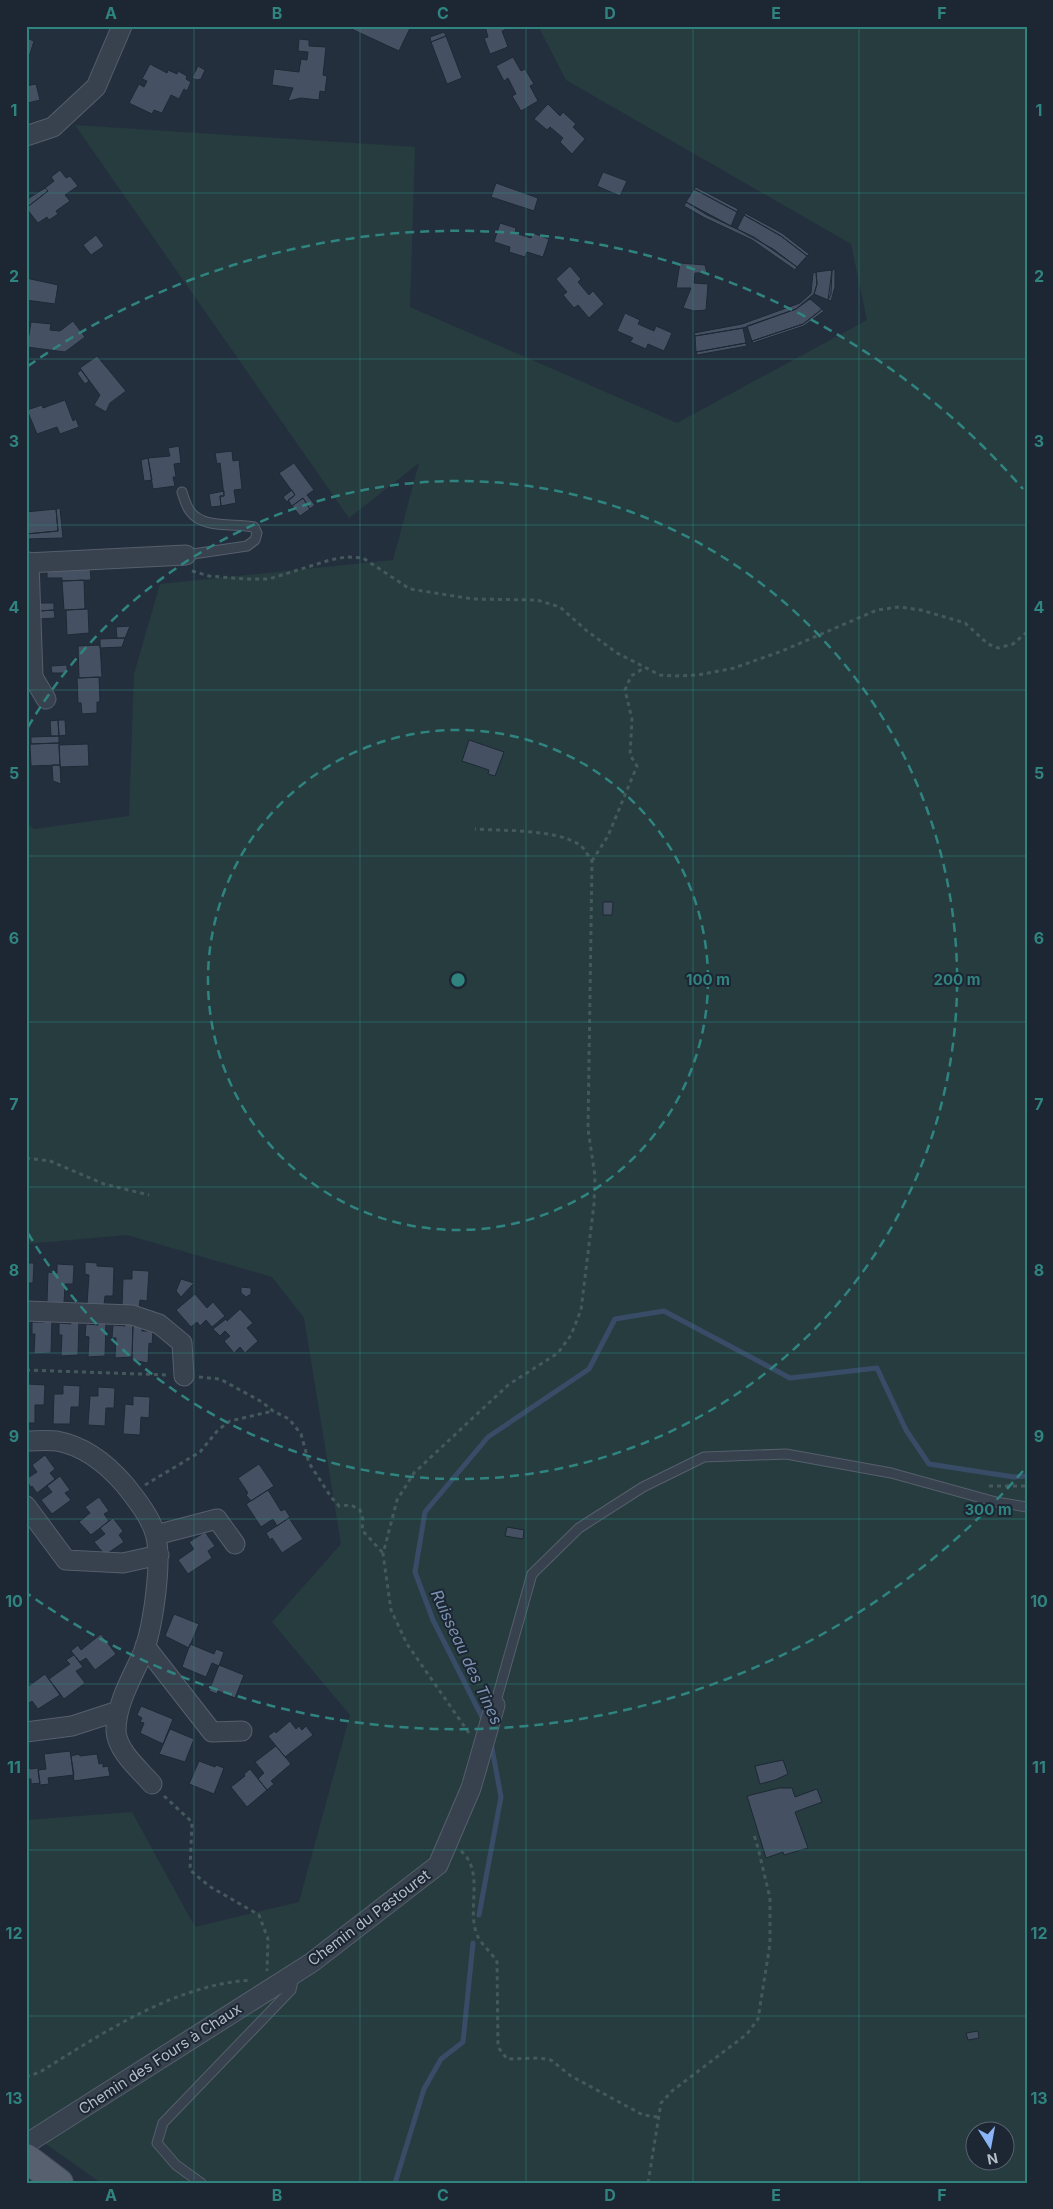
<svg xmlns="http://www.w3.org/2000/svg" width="1053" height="2209" font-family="Inter,sans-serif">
  <rect width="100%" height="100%" fill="#242f3e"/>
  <path fill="#263c3f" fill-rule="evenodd" d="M 538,26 L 1027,26 L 1027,2183 L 101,2183 L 26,2130 L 26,1820 L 132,1812 L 195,1927 L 299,1902 L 350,1715 L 272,1622 L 341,1544 L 304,1318 L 272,1277 L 127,1235 L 26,1244 L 26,823 L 34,829 L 129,816 L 134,674 L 160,584 L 393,560 L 419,463 L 349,518 L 75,125 L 415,147 L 410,307 L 677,423 L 867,320 L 851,244 L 566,80 ZM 976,2132 L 1006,2132 L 1006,2162 L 976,2162 Z"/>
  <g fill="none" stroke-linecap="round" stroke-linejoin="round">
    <path stroke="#394c67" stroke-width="5" d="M 484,1721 L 433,1620 L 415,1572 L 425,1512 L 488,1437 L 589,1369 L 615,1319 L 664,1311 L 790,1378 L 877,1368 L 906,1430 L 929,1464 L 1014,1477 L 1027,1476
      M 479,1915 L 501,1797 L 491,1743
      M 395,2183 L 424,2089 L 441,2059 L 463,2042 L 473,1943"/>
  </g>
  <path fill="#455162" stroke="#1f2835" d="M 345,26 L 411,26 L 399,51 Z
    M 485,26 L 506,26 L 507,29 L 502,31 L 508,47 L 490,54 L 484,38 L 488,37 Z
    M 444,32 L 446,36 L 431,42 L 430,37 Z
    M 446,36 L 462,78 L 447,84 L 431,42 Z
    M 26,38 L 34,41 L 28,60 L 26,59 Z
    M 299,39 L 309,40 L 309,46 L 326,47 L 323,75 L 327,76 L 325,92 L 320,91 L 319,100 L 301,98 L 288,101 L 293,88 L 272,85 L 274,69 L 299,72 L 301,59 L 307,60 L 308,52 L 298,51 Z
    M 513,57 L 521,71 L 525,69 L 534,84 L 530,86 L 538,101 L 521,111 L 512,96 L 516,94 L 508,78 L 504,81 L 496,66 Z
    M 150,64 L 167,73 L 168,70 L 177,74 L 178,71 L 187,76 L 186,79 L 191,82 L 187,91 L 184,89 L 179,99 L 171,95 L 162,113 L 154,110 L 152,114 L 129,103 L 139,84 L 144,87 L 147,81 L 142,79 Z
    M 198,66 L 205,70 L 201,79 L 197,80 L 192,78 Z
    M 36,84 L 40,100 L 28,103 L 26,86 Z
    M 548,104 L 560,116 L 563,112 L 576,124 L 573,127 L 585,139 L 572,154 L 560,142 L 563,138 L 550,127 L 547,130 L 534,119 Z
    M 60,170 L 66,178 L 70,176 L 78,186 L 65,195 L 70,201 L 56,211 L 58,214 L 49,220 L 47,217 L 38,223 L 26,208 L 48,191 L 45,188 L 54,181 L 51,177 Z
    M 603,172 L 627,181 L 620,196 L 597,186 Z
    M 496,183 L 538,198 L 534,211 L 491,197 Z
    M 696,187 L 738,209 L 737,212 L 694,189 Z
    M 45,188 L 48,191 L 26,208 L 26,200 Z
    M 694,189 L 737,212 L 731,226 L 686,202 Z
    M 686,202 L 707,215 L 754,237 L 797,267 L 795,270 L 752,240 L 705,218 L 684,206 Z
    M 745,213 L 782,233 L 809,254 L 807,256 L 781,236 L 744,215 Z
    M 744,215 L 781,236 L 807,256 L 797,267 L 773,249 L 737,229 Z
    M 500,223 L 516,228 L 515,233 L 531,238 L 533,233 L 549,239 L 543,257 L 527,252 L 525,257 L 509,252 L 510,247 L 494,242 Z
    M 96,235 L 104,246 L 91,255 L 83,245 Z
    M 680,263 L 705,265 L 707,273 L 695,273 L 694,283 L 708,284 L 706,310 L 694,311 L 683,308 L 691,288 L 676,288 Z
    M 570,266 L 581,279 L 578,282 L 589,295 L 593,291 L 604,304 L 589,318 L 578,305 L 574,308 L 563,295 L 567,292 L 556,279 Z
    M 835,269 L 835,287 L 831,301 L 828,300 L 832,270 Z
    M 832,270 L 831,294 L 828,300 L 814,294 L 817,284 L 816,272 Z
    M 816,272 L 817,284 L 814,294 L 796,309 L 743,328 L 695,336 L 694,333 L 742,324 L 800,303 L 811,293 L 813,273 Z
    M 26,278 L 58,285 L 55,304 L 26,300 Z
    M 810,299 L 822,309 L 810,319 L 803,324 L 752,341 L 747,326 L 796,309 Z
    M 822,309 L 824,311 L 804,326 L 753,343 L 752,341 L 803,324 Z
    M 625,313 L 640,320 L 638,324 L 654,331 L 656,326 L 672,333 L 664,351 L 648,344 L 646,349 L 630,342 L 633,338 L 617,331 Z
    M 73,321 L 85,337 L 65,352 L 27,347 L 31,322 L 51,324 L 50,330 L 60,331 Z
    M 743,328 L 746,343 L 696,352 L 695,336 Z
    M 746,343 L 747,346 L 697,355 L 696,352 Z
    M 97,356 L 126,391 L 110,403 L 106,412 L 94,405 L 100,395 L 80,368 Z
    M 81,370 L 89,381 L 85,384 L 77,373 Z
    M 65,400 L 73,421 L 76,419 L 79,427 L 60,434 L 57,427 L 37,434 L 27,410 L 42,405 L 43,408 Z
    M 179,446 L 181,463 L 174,464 L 176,477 L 173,477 L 175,486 L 153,489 L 148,458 L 170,456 L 168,448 Z
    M 232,451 L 233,461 L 239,460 L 242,489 L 234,490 L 236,503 L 221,506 L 220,496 L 224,496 L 220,463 L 217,464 L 215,453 Z
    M 148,458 L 152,480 L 144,481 L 141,460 Z
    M 294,463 L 314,490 L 307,495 L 315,505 L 310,509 L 303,498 L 292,506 L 288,500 L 295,495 L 279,473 Z
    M 292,490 L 295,495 L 287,502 L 283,497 Z
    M 224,491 L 224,496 L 220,496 L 221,506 L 211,507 L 209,494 Z
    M 303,498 L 310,509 L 300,516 L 292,506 Z
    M 60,508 L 63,538 L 26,539 L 26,534 L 58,531 L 56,509 Z
    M 56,509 L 58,531 L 26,534 L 26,512 Z
    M 90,567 L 91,580 L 62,581 L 62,578 L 47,578 L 47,571 Z
    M 84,580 L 85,609 L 64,610 L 62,581 Z
    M 38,603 L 54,603 L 54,610 L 39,611 Z
    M 88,609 L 89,633 L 67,635 L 66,610 Z
    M 54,610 L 55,618 L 39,619 L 39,611 Z
    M 130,626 L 125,638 L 117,638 L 116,627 Z
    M 125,638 L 122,647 L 100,648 L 100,639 Z
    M 100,645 L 102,677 L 79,678 L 78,646 Z
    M 67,665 L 67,673 L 52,673 L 51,666 Z
    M 99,677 L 100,702 L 97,702 L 97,713 L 82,714 L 81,703 L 78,703 L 77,678 Z
    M 58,720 L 59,736 L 51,736 L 50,721 Z
    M 58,720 L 65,720 L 66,735 L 59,736 Z
    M 59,736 L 59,743 L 31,744 L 31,737 Z
    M 469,740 L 504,752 L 495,776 L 488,774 L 489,770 L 462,761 Z
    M 59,743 L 60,765 L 31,766 L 30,744 Z
    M 88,744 L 89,766 L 60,767 L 59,745 Z
    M 52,765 L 60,765 L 61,784 L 53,781 Z
    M 603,902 L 613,902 L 612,915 L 603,915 Z
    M 85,1262 L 97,1263 L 97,1266 L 114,1267 L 113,1296 L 105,1296 L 104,1305 L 87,1304 L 89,1275 L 85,1274 Z
    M 26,1263 L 34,1263 L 33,1283 L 26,1283 Z
    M 57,1264 L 74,1265 L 73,1284 L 65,1284 L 64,1303 L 47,1302 L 48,1272 L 57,1273 Z
    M 132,1270 L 149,1271 L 147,1301 L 140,1300 L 139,1309 L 122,1308 L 123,1279 L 132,1279 Z
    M 181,1279 L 194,1283 L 181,1297 L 176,1291 Z
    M 241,1287 L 251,1288 L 251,1294 L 246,1297 L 241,1293 Z
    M 195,1294 L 207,1308 L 213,1302 L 225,1316 L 212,1327 L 206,1320 L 200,1326 L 197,1322 L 191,1327 L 176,1310 Z
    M 240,1309 L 253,1323 L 247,1328 L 258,1341 L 245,1353 L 240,1347 L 234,1353 L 224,1341 L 230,1336 L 225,1331 L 220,1336 L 213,1329 L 226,1319 L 227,1321 Z
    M 44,1318 L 52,1318 L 51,1353 L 34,1354 L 35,1334 L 32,1334 L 32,1322 L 44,1322 Z
    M 71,1319 L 79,1319 L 78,1355 L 61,1356 L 62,1335 L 59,1335 L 59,1323 L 71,1324 Z
    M 98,1320 L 106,1321 L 105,1356 L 88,1357 L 89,1337 L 85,1336 L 86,1324 L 98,1325 Z
    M 125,1321 L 133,1322 L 132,1357 L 115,1358 L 116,1338 L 112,1338 L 113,1325 L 125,1326 Z
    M 133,1326 L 142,1326 L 142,1331 L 153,1331 L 152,1344 L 149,1343 L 148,1363 L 132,1360 Z
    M 28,1384 L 45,1385 L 44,1405 L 35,1405 L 35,1423 L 26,1423 Z
    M 63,1385 L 80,1386 L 79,1407 L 71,1407 L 70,1424 L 53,1424 L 54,1394 L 63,1394 Z
    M 98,1387 L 115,1388 L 114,1408 L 106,1408 L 105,1426 L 88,1425 L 90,1396 L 98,1396 Z
    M 133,1396 L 150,1397 L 149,1418 L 141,1417 L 140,1435 L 123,1434 L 125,1404 L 133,1405 Z
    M 45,1455 L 55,1469 L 50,1473 L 55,1479 L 37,1493 L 32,1486 L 31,1488 L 26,1479 L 37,1472 L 32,1465 Z
    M 259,1464 L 274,1486 L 251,1501 L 246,1495 L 248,1493 L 238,1478 Z
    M 60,1476 L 70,1490 L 65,1493 L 71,1500 L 52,1514 L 41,1500 L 52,1492 L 47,1486 Z
    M 268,1490 L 281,1511 L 285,1509 L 290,1517 L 277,1526 L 273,1519 L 261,1527 L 246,1504 Z
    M 99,1497 L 109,1511 L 104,1514 L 109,1521 L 91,1535 L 79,1522 L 90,1513 L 85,1507 Z
    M 113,1518 L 123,1531 L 119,1535 L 124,1542 L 105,1555 L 94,1542 L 105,1534 L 100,1528 Z
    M 289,1518 L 303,1539 L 282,1553 L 272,1538 L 270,1540 L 266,1533 Z
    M 507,1527 L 524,1530 L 523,1539 L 505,1536 Z
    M 205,1532 L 215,1546 L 208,1551 L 212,1558 L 188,1574 L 178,1560 L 194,1549 L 189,1542 Z
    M 174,1614 L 199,1624 L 189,1648 L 165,1636 Z
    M 101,1634 L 116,1654 L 95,1670 L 86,1658 L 80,1662 L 71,1651 L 78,1645 L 81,1650 Z
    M 190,1644 L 214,1654 L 216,1649 L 224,1652 L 219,1666 L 212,1663 L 206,1677 L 182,1667 Z
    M 74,1655 L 83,1667 L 76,1671 L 85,1683 L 64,1699 L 49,1679 L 70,1664 L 66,1660 Z
    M 219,1665 L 244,1675 L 235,1698 L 218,1691 L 217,1694 L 209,1691 Z
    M 45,1674 L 60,1695 L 38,1709 L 32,1701 L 29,1703 L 26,1700 L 26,1688 Z
    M 141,1706 L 173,1719 L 163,1744 L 140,1733 L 144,1723 L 140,1722 L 142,1718 L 137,1715 Z
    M 290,1721 L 296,1729 L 299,1726 L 302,1730 L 306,1726 L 313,1735 L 285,1757 L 268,1736 L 275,1731 L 276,1733 Z
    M 170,1729 L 194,1739 L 185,1762 L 159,1754 Z
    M 276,1746 L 291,1764 L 271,1781 L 274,1784 L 267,1790 L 258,1779 L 264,1773 L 255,1762 Z
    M 70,1751 L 74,1775 L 48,1778 L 49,1784 L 40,1785 L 38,1770 L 46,1769 L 44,1754 Z
    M 79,1754 L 80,1756 L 97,1754 L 99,1764 L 103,1763 L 103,1767 L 108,1766 L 110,1776 L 74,1781 L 71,1756 Z
    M 26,1755 L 30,1769 L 38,1768 L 40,1783 L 31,1784 L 31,1779 L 26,1779 Z
    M 783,1760 L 788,1774 L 775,1780 L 760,1784 L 755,1766 Z
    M 199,1761 L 215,1767 L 216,1765 L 224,1768 L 214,1794 L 189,1784 Z
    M 250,1769 L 267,1790 L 247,1807 L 231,1787 L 245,1776 L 244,1774 Z
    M 779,1788 L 792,1788 L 795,1797 L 817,1789 L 822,1802 L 795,1812 L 808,1848 L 784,1855 L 783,1852 L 766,1858 L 747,1796 Z
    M 978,2031 L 979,2038 L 968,2040 L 966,2033 Z"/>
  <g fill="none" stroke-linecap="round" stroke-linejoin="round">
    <g stroke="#565f6c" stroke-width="11">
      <path id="lane" d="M 182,492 C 184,498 186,506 190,511 C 202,529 235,523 254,527 L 257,533 L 255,540 L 247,546 L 186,555
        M 495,1705 L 532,1574 L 579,1528 L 643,1487 L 704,1457 L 786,1454 L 891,1473 L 996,1502 L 1027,1507
        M 201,2183 L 176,2165 L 157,2143 L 163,2123 L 291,1990 L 294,1976"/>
    </g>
    <g stroke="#565f6c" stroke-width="21">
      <path id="street" d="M 26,136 L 53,127 L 96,87 L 122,26
        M 29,562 L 33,677 L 46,699
        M 26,563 L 186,555
        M 26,1311 L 132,1315 L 159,1324 L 182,1343 L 184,1376
        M 26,1441 C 36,1441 47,1440 57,1441 C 84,1446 107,1464 125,1485 C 137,1500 152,1519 156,1537 C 162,1563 153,1628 143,1653 C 132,1677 116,1704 116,1731 C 117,1751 140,1770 152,1784
        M 26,1506 L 66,1560 L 123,1563 L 159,1555
        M 156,1535 L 217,1519 L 235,1544
        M 145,1646 L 212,1732 L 242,1731
        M 26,1732 L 72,1726 L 118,1711
        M 26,2144 L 311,1963 L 438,1865 L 471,1788 L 495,1705"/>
    </g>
    <g stroke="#414a57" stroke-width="30">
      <path id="primary" d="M 26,2158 L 59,2183"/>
    </g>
    <path stroke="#44595c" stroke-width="3" stroke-dasharray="4 4" stroke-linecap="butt" d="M 192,571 L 209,576 L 245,579 L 269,579 L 330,560 L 346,557 L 363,558 L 410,589 L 473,599 L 537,600 L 560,607 L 587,631 L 617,653 L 660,675 L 675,676 L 698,675 L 734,668 L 782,651 L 877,610 L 899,607 L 921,610 L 965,623 L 988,644 L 998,648 L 1013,644 L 1027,632
      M 592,861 L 608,836 L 637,766 L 630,755 L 632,719 L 625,690 L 631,676 L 644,668
      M 26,1158 L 50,1161 L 104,1184 L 149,1195
      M 26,1370 L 168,1375
      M 199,1377 L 220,1379 L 262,1402 L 273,1411 L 289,1419 L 301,1434 L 309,1463 L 331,1497 L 339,1506 L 351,1505 L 360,1510 L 363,1520 L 362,1530 L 383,1553
      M 145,1485 L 200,1452 L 218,1430 L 230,1421 L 273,1411
      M 989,1486 L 1027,1486
      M 469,1733 L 407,1644 L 391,1610 L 383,1554 L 397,1500 L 414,1473 L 508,1385 L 558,1353 L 571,1335 L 581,1310 L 594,1204 L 595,1176 L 588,1129 L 592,861 C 588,856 585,849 580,845 C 556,829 504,831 475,829
      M 164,1796 L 192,1822 L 190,1870 L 209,1886 L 259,1915 L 268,1939 L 267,1971
      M 461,1851 C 486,1873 465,1910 478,1937 C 483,1946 492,1953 497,1962 L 498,2047 L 507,2059 L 540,2058 L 551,2060 L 571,2076 L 643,2115 L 658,2117
      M 26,2077 L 40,2072 C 103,2033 174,1985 251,1980
      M 648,2183 L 661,2103 L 672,2091 L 747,2034 L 758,2019 L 770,1944 L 770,1898 L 758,1848 L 754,1835"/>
    <use href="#lane" stroke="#38414e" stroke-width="9"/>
    <use href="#street" stroke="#38414e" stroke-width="19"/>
    <use href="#primary" stroke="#56606e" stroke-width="28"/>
  </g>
  <path fill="none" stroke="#308480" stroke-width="1" stroke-opacity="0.55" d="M 194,26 L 194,2183M 360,26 L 360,2183M 526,26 L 526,2183M 693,26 L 693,2183M 859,26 L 859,2183M 26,193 L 1027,193M 26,359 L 1027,359M 26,525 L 1027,525M 26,690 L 1027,690M 26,856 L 1027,856M 26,1022 L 1027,1022M 26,1187 L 1027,1187M 26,1353 L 1027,1353M 26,1519 L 1027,1519M 26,1684 L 1027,1684M 26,1850 L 1027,1850M 26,2016 L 1027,2016"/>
  <g fill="none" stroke="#308480" stroke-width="2.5" stroke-dasharray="9 6">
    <circle cx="458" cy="980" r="250"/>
    <path d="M28 727A499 499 0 1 1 28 1233"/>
    <path d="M1023 1471A749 749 0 0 1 28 1594M28 366A749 749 0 0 1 1023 489"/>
  </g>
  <g text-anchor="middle" stroke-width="4" stroke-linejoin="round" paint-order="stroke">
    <g font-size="15" fill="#b4bcc9" stroke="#1d2633">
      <text transform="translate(369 1918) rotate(-37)" y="5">Chemin du Pastouret</text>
      <text transform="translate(160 2059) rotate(-33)" y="5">Chemin des Fours à Chaux</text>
    </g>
    <g font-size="16" font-style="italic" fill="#7c92b1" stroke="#1d2633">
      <text transform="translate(467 1657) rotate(65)" y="6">Ruisseau des Tines</text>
    </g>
  </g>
  <circle cx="458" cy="980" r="8" fill="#308480" stroke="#1d2633" stroke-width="2.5"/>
  <g font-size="15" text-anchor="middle" font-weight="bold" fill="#308480" stroke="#1d2633" stroke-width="4" stroke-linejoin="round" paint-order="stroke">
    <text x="708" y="985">100 m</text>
    <text x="957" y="985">200 m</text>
    <text x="988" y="1515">300 m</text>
  </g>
  <rect width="1053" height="2209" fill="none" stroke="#1d2633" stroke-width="55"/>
  <g transform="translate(990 2146) rotate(169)"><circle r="24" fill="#1d2633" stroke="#59626f"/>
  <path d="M0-4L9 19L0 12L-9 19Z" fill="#8ab4f8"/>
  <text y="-8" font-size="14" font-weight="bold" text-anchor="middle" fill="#b4bcc9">N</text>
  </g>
  <rect x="28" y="28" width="998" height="2154" fill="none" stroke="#308480" stroke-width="2"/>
  <g font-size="16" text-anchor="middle" font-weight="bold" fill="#308480">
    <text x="111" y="19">A</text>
    <text x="277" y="19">B</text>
    <text x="443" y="19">C</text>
    <text x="610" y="19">D</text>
    <text x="776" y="19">E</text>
    <text x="942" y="19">F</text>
    <text x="14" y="116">1</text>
    <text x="1039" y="116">1</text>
    <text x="14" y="282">2</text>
    <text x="1039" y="282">2</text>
    <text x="14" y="447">3</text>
    <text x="1039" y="447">3</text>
    <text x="14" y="613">4</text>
    <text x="1039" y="613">4</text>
    <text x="14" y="779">5</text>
    <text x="1039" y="779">5</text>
    <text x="14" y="944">6</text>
    <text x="1039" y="944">6</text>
    <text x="14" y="1110">7</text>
    <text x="1039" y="1110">7</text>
    <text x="14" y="1276">8</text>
    <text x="1039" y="1276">8</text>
    <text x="14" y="1442">9</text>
    <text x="1039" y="1442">9</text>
    <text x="14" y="1607">10</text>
    <text x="1039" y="1607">10</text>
    <text x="14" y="1773">11</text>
    <text x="1039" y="1773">11</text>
    <text x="14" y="1939">12</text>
    <text x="1039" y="1939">12</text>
    <text x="14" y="2104">13</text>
    <text x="1039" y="2104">13</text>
    <text x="111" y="2201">A</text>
    <text x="277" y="2201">B</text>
    <text x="443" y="2201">C</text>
    <text x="610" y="2201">D</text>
    <text x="776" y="2201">E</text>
    <text x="942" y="2201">F</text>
  </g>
</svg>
